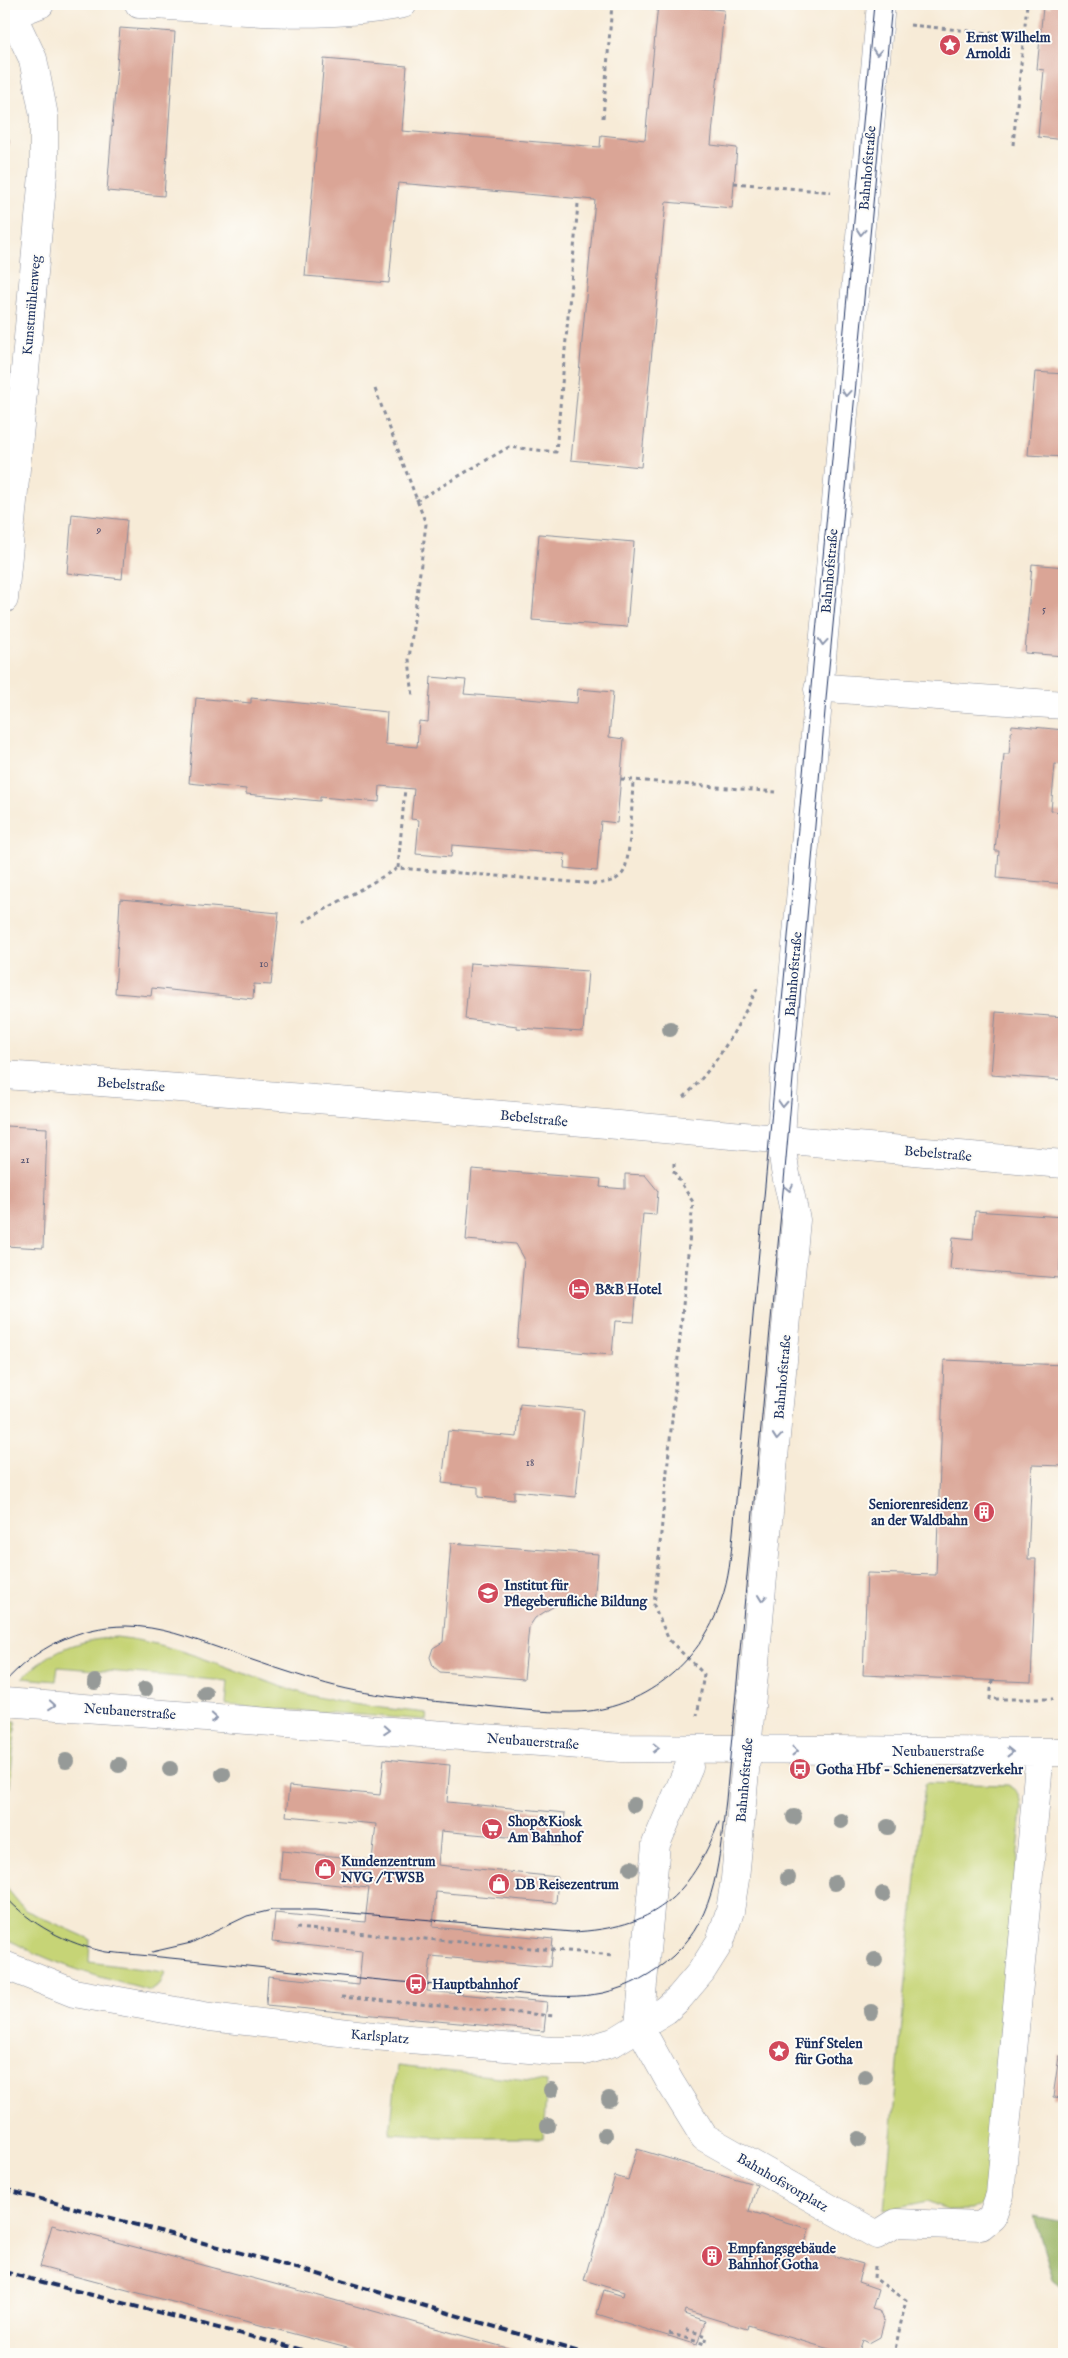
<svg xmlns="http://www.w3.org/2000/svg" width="1068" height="2358" font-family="'IM FELL English',serif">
  <rect width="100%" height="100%" fill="#fdfcf7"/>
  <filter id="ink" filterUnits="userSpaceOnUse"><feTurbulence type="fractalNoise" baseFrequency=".02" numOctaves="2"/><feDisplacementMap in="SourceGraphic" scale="10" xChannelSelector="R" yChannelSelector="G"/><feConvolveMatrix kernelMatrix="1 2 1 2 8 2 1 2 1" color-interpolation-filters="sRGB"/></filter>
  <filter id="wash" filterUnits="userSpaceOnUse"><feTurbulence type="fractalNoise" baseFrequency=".0096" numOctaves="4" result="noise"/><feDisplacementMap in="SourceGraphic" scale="20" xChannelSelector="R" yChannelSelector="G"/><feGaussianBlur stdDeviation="1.12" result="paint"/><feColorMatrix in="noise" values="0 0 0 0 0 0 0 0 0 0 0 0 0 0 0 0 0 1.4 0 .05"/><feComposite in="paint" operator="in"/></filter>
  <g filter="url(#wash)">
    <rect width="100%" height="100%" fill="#f7ebd7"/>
    <path fill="#c6d476" stroke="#70826a" d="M 116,1637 C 181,1644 240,1675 302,1693 C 342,1705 385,1708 426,1713 L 427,1720 L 226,1705 L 228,1681 L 58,1667 L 56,1681 L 22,1678 C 55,1648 71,1642 116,1637 Z
      M 4,1721 L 16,1721 L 4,1846 Z
      M 925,1783 L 1008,1785 C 1020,1791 1021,1796 1022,1809 L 985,2202 L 971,2210 L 949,2210 L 928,2201 L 884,2210 Z
      M 4,1885 L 25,1910 L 90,1939 L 89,1962 L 165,1972 L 160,1985 L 151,1991 C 98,1977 51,1964 4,1937 Z
      M 397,2066 L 547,2082 L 543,2138 L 460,2138 L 390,2134 Z"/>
    <path fill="#9cb667" stroke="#5c7262" d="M 1034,2216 L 1064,2222 L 1064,2288 L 1053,2279 Z"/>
    <g id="blocks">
      <path fill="#daa596" d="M 658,4 L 724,10 L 711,145 L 737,148 L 732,208 L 666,202 L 641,467 L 571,460 L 595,200 L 398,183 L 389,283 L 305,276 L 324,59 L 407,66 L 402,131 L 600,147 L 601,135 L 645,140 Z
        M 1051,4 L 1064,4 L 1064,140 L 1038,137 L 1044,70 L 1037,69 L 1043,7 L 1050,7 Z
        M 120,28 L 175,32 L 164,196 L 107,191 Z
        M 4,139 L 9,140 L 5,176 L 4,176 Z
        M 1035,372 L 1064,374 L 1064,457 L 1028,455 Z
        M 72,514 L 127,520 L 122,579 L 67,573 Z
        M 539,534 L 634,542 L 627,627 L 532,620 Z
        M 1032,564 L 1064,567 L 1064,656 L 1025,653 Z
        M 431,677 L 466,680 L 464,694 L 577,703 L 578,689 L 613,692 L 609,737 L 624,739 L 617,823 L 601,821 L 597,871 L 564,868 L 565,854 L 452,845 L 451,857 L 416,854 L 419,820 L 411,819 L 414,789 L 380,786 L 379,802 L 320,797 L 320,801 L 246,794 L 246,789 L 189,783 L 196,698 L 251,703 L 251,698 L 387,712 L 385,744 L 417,747 L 419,721 L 428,722 Z
        M 1012,725 L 1064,730 L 1064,765 L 1055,764 L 1051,811 L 1064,812 L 1064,884 L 997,878 L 999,851 L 995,851 L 1004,754 L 1009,754 Z
        M 120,899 L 279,913 L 271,985 L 254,984 L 253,999 L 152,988 L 151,996 L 115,993 Z
        M 470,963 L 588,971 L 583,1032 L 517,1028 L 517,1026 L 465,1019 Z
        M 996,1012 L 1064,1017 L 1064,1080 L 991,1075 Z
        M 5,1126 L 47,1128 L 43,1248 L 4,1246 L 4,1127 Z
        M 472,1169 L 601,1179 L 600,1187 L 625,1189 L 625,1174 L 645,1175 L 658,1191 L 656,1215 L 643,1214 L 634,1322 L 615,1321 L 612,1355 L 517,1347 L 524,1258 L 516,1244 L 466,1240 Z
        M 975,1211 L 1063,1217 L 1059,1278 L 950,1269 L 953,1237 L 973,1239 Z
        M 944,1360 L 1064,1365 L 1064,1466 L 1032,1465 L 1028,1559 L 1036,1559 L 1031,1682 L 863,1675 L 867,1573 L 936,1575 Z
        M 520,1404 L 584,1410 L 576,1497 L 514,1491 L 514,1500 L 478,1497 L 478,1487 L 442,1483 L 448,1431 L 517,1437 Z
        M 451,1543 L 598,1554 L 594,1606 L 565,1604 L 554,1606 L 535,1618 L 529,1627 L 524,1679 L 440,1672 L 433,1666 L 430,1657 L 433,1648 L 443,1642 Z
        M 384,1759 L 450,1765 L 447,1802 L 565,1813 L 562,1842 L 441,1831 L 438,1865 L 558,1877 L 556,1903 L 436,1892 L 433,1927 L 553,1939 L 550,1967 L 431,1956 L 427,1991 L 547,2002 L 544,2031 L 266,2005 L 268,1976 L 359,1985 L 362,1951 L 272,1942 L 275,1913 L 365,1922 L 369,1888 L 280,1879 L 282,1851 L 372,1860 L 376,1824 L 286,1816 L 289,1786 L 380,1795 Z
        M 1059,2056 L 1064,2057 L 1064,2098 L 1053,2097 Z
        M 637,2149 L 757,2185 L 749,2211 L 809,2229 L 804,2247 L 863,2264 L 858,2282 L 878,2289 L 872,2309 L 879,2311 L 884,2322 L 880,2337 L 869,2343 L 863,2340 L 858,2354 L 846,2354 L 748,2325 L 747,2329 L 685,2310 L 684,2314 L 705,2321 L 697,2345 L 597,2314 L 604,2290 L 623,2296 L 624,2292 L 584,2280 L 615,2176 L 628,2180 Z
        M 52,2225 L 301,2291 L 529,2354 L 370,2354 L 40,2267 Z"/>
    </g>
  </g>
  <g filter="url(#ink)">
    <use href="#blocks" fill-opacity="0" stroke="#898d9a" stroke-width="1"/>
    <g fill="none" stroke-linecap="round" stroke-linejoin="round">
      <g stroke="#898d9a" stroke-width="29">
        <path id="minor" d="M 139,4 C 226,9 317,21 403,4
          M 14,14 L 40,4
          M 4,599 L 44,164 L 44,116 L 33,59 L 7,4
          M 818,689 L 827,688 L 1064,705
          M 4,1075 C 358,1100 711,1134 1064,1164
          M 4,1702 L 621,1748 L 1064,1752
          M 689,1767 L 656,1844 L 639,2026 L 670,2082 L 704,2137 L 877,2235 L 896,2223 L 981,2226 L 992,2217 L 1000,2195 L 1040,1752
          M 4,1965 L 74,1993 L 210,2017 L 374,2036 L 552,2051 L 584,2051 L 614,2042 L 666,2010 L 679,1998 L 701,1972 L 720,1942 L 730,1911 L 735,1879 L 796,1220 L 785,1170 L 781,1140 L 785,1067 L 881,4"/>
      </g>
      <path stroke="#898d9a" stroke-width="3" stroke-dasharray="4 4" stroke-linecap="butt" d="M 910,25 L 1040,38
        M 603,118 L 612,4
        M 1013,145 L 1027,4
        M 734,183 L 831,192
        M 375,389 L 426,524 L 409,659 L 413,697
        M 416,501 L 509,447 L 556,452 L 578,204
        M 621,779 L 776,792
        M 398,868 L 405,788
        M 303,922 L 398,868 L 597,884 C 607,882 615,882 622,874 C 631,865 632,797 633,781
        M 684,1097 C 717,1066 737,1028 757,989
        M 674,1163 L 674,1172 L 693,1202 L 654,1606 L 669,1640 L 704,1674 L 697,1716
        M 992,1680 L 990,1699 L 1053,1699
        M 296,1928 L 614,1955
        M 341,1997 L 554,2016
        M 875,2266 L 874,2278 L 906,2300 L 894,2354
        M 669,2333 L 705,2344 L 707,2336 L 684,2329"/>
      <use href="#minor" stroke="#fff" stroke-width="28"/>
      <path stroke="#1b2f5e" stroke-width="1" d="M 4,1683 C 35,1648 78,1626 126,1626 C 160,1626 190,1638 222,1649 C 253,1661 285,1671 317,1681 C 368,1697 423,1700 475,1705 C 508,1708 542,1713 575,1712 C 641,1711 701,1663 721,1601 C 729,1579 731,1556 733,1533 L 874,4
        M 4,1895 C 30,1925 68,1944 106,1952 C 224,1962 342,1978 460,1987 C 506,1991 557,2002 603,1993 C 629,1987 653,1974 673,1956 C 718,1915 719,1856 726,1800 L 785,1170 L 827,688 L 892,4
        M 152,1952 L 191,1943 L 247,1916 L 272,1910 L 315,1910 L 572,1932 C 654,1928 689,1898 719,1822"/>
      <path stroke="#1b2f5e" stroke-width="4" stroke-dasharray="8 4" stroke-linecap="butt" d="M 4,2189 L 311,2272 L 586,2354
        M 4,2272 L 318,2354
        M 4,2350 L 16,2354"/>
    </g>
    <g fill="#969a98">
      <circle cx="670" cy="1029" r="8"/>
      <circle cx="95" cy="1682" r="8"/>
      <circle cx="145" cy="1689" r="8"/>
      <circle cx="205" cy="1693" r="8"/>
      <circle cx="66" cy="1761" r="8"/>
      <circle cx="119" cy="1765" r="8"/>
      <circle cx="170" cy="1769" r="8"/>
      <circle cx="223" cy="1774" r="8"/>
      <circle cx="634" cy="1805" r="8"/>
      <circle cx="794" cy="1817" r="8"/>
      <circle cx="841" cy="1821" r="8"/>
      <circle cx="888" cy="1827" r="8"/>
      <circle cx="631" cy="1868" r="8"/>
      <circle cx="788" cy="1878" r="8"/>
      <circle cx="835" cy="1883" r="8"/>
      <circle cx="883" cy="1894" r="8"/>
      <circle cx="875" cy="1960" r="8"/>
      <circle cx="871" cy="2012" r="8"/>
      <circle cx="865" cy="2077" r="8"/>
      <circle cx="551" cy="2090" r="8"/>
      <circle cx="609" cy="2099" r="8"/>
      <circle cx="548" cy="2126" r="8"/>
      <circle cx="605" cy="2135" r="8"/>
      <circle cx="859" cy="2139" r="8"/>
    </g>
    <defs><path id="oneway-chevron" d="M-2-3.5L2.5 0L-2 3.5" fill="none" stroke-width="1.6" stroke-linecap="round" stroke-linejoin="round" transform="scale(1.25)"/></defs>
    <g stroke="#8d97ae">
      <use href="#oneway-chevron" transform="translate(877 52) rotate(95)"/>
      <use href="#oneway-chevron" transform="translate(861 232) rotate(95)"/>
      <use href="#oneway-chevron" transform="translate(846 393) rotate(95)"/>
      <use href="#oneway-chevron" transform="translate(823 642) rotate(95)"/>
      <use href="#oneway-chevron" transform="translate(783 1104) rotate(93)"/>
      <use href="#oneway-chevron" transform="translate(789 1188) rotate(78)"/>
      <use href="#oneway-chevron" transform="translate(777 1437) rotate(95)"/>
      <use href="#oneway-chevron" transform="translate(762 1598) rotate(96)"/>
      <use href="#oneway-chevron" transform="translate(52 1705) rotate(5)"/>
      <use href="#oneway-chevron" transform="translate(214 1718) rotate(4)"/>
      <use href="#oneway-chevron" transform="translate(387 1730) rotate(4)"/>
      <use href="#oneway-chevron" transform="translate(656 1748) rotate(1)"/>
      <use href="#oneway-chevron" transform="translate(795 1751)"/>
      <use href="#oneway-chevron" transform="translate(1010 1752)"/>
    </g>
  </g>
  <defs>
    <g id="sight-disc" transform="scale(1.125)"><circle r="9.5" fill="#d1495b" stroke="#fdfcf7"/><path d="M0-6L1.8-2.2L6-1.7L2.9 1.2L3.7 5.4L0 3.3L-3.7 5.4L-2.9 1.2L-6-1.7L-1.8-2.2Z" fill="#fff"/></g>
    <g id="hotel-disc" transform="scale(1.125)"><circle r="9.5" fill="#d1495b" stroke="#fdfcf7"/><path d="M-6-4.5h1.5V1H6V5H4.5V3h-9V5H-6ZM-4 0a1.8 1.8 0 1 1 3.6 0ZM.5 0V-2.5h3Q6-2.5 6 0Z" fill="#fff"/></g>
    <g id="building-disc" transform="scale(1.125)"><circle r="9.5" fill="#d1495b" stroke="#fdfcf7"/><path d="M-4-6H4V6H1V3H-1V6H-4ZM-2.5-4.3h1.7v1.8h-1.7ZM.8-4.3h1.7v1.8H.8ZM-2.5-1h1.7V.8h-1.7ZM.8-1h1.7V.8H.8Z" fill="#fff"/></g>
    <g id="school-disc" transform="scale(1.125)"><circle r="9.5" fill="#d1495b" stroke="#fdfcf7"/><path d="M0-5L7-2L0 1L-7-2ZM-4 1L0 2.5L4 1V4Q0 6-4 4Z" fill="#fff"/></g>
    <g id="bus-disc" transform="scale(1.125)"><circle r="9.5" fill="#d1495b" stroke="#fdfcf7"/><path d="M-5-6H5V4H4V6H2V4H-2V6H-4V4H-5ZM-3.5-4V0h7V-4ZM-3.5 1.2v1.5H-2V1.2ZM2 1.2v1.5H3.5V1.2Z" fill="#fff"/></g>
    <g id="supermarket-disc" transform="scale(1.125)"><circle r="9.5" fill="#d1495b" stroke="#fdfcf7"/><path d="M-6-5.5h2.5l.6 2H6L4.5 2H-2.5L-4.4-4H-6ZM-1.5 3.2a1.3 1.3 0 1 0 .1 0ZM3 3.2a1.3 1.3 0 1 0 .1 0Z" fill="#fff"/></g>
    <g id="shop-disc" transform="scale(1.125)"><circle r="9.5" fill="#d1495b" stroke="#fdfcf7"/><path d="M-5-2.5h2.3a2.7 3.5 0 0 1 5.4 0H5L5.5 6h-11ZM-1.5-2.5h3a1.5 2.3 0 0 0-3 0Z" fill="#fff"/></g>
  </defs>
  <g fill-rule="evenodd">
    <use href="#sight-disc" x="950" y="45"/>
    <use href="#hotel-disc" x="579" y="1289"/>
    <use href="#building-disc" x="984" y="1512"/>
    <use href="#school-disc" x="488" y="1593"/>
    <use href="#bus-disc" x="800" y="1769"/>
    <use href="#supermarket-disc" x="492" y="1829"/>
    <use href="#shop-disc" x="325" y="1869"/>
    <use href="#shop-disc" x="499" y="1884"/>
    <use href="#bus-disc" x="416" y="1984"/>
    <use href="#sight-disc" x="779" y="2051"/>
    <use href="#building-disc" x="712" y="2256"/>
  </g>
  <g text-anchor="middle" stroke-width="4" stroke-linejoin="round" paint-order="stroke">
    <g font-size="11" fill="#4b4c6c">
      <text x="99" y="533">9</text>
      <text x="1044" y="612">5</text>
      <text x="264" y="967">10</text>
      <text x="25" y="1163">21</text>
      <text x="530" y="1466">18</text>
    </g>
    <g font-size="14" font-weight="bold" fill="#1b2f5e" stroke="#fdfcf7" text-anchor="start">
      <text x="966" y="42">Ernst Wilhelm<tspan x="966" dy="16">Arnoldi</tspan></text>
      <text x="595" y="1294">B&amp;B Hotel</text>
      <text x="968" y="1509" text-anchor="end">Seniorenresidenz<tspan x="968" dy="16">an der Waldbahn</tspan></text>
      <text x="504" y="1590">Institut für<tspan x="504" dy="16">Pflegeberufliche Bildung</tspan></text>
      <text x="816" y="1774">Gotha Hbf - Schienenersatzverkehr</text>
      <text x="508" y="1826">Shop&amp;Kiosk<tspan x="508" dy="16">Am Bahnhof</tspan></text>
      <text x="341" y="1866">Kundenzentrum<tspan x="341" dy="16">NVG / TWSB</tspan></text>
      <text x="515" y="1889">DB Reisezentrum</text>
      <text x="432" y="1989">Hauptbahnhof</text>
      <text x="795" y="2048">Fünf Stelen<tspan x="795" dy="16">für Gotha</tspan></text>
      <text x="728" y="2253">Empfangsgebäude<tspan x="728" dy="16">Bahnhof Gotha</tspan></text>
    </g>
    <g font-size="14" fill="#1b2f5e" stroke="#fdfcf7">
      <text transform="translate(867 168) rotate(-85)" y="5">Bahnhofstraße</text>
      <text transform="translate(31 305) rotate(-85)" y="5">Kunstmühlenweg</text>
      <text transform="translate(829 571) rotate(-85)" y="5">Bahnhofstraße</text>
      <text transform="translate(793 974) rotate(-85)" y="5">Bahnhofstraße</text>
      <text transform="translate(131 1084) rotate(4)" y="5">Bebelstraße</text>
      <text transform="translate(534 1118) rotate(6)" y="5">Bebelstraße</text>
      <text transform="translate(938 1153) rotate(5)" y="5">Bebelstraße</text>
      <text transform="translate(782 1377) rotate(-85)" y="5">Bahnhofstraße</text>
      <text transform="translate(130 1711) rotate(4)" y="5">Neubauerstraße</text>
      <text transform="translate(533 1741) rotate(4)" y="5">Neubauerstraße</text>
      <text x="938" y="1756">Neubauerstraße</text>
      <text transform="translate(744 1780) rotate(-85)" y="5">Bahnhofstraße</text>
      <text transform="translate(380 2036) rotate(5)" y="5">Karlsplatz</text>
      <text transform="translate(783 2182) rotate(30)" y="5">Bahnhofsvorplatz</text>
    </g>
  </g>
  <rect width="1068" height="2358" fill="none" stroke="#fdfcf7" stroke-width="20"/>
</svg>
